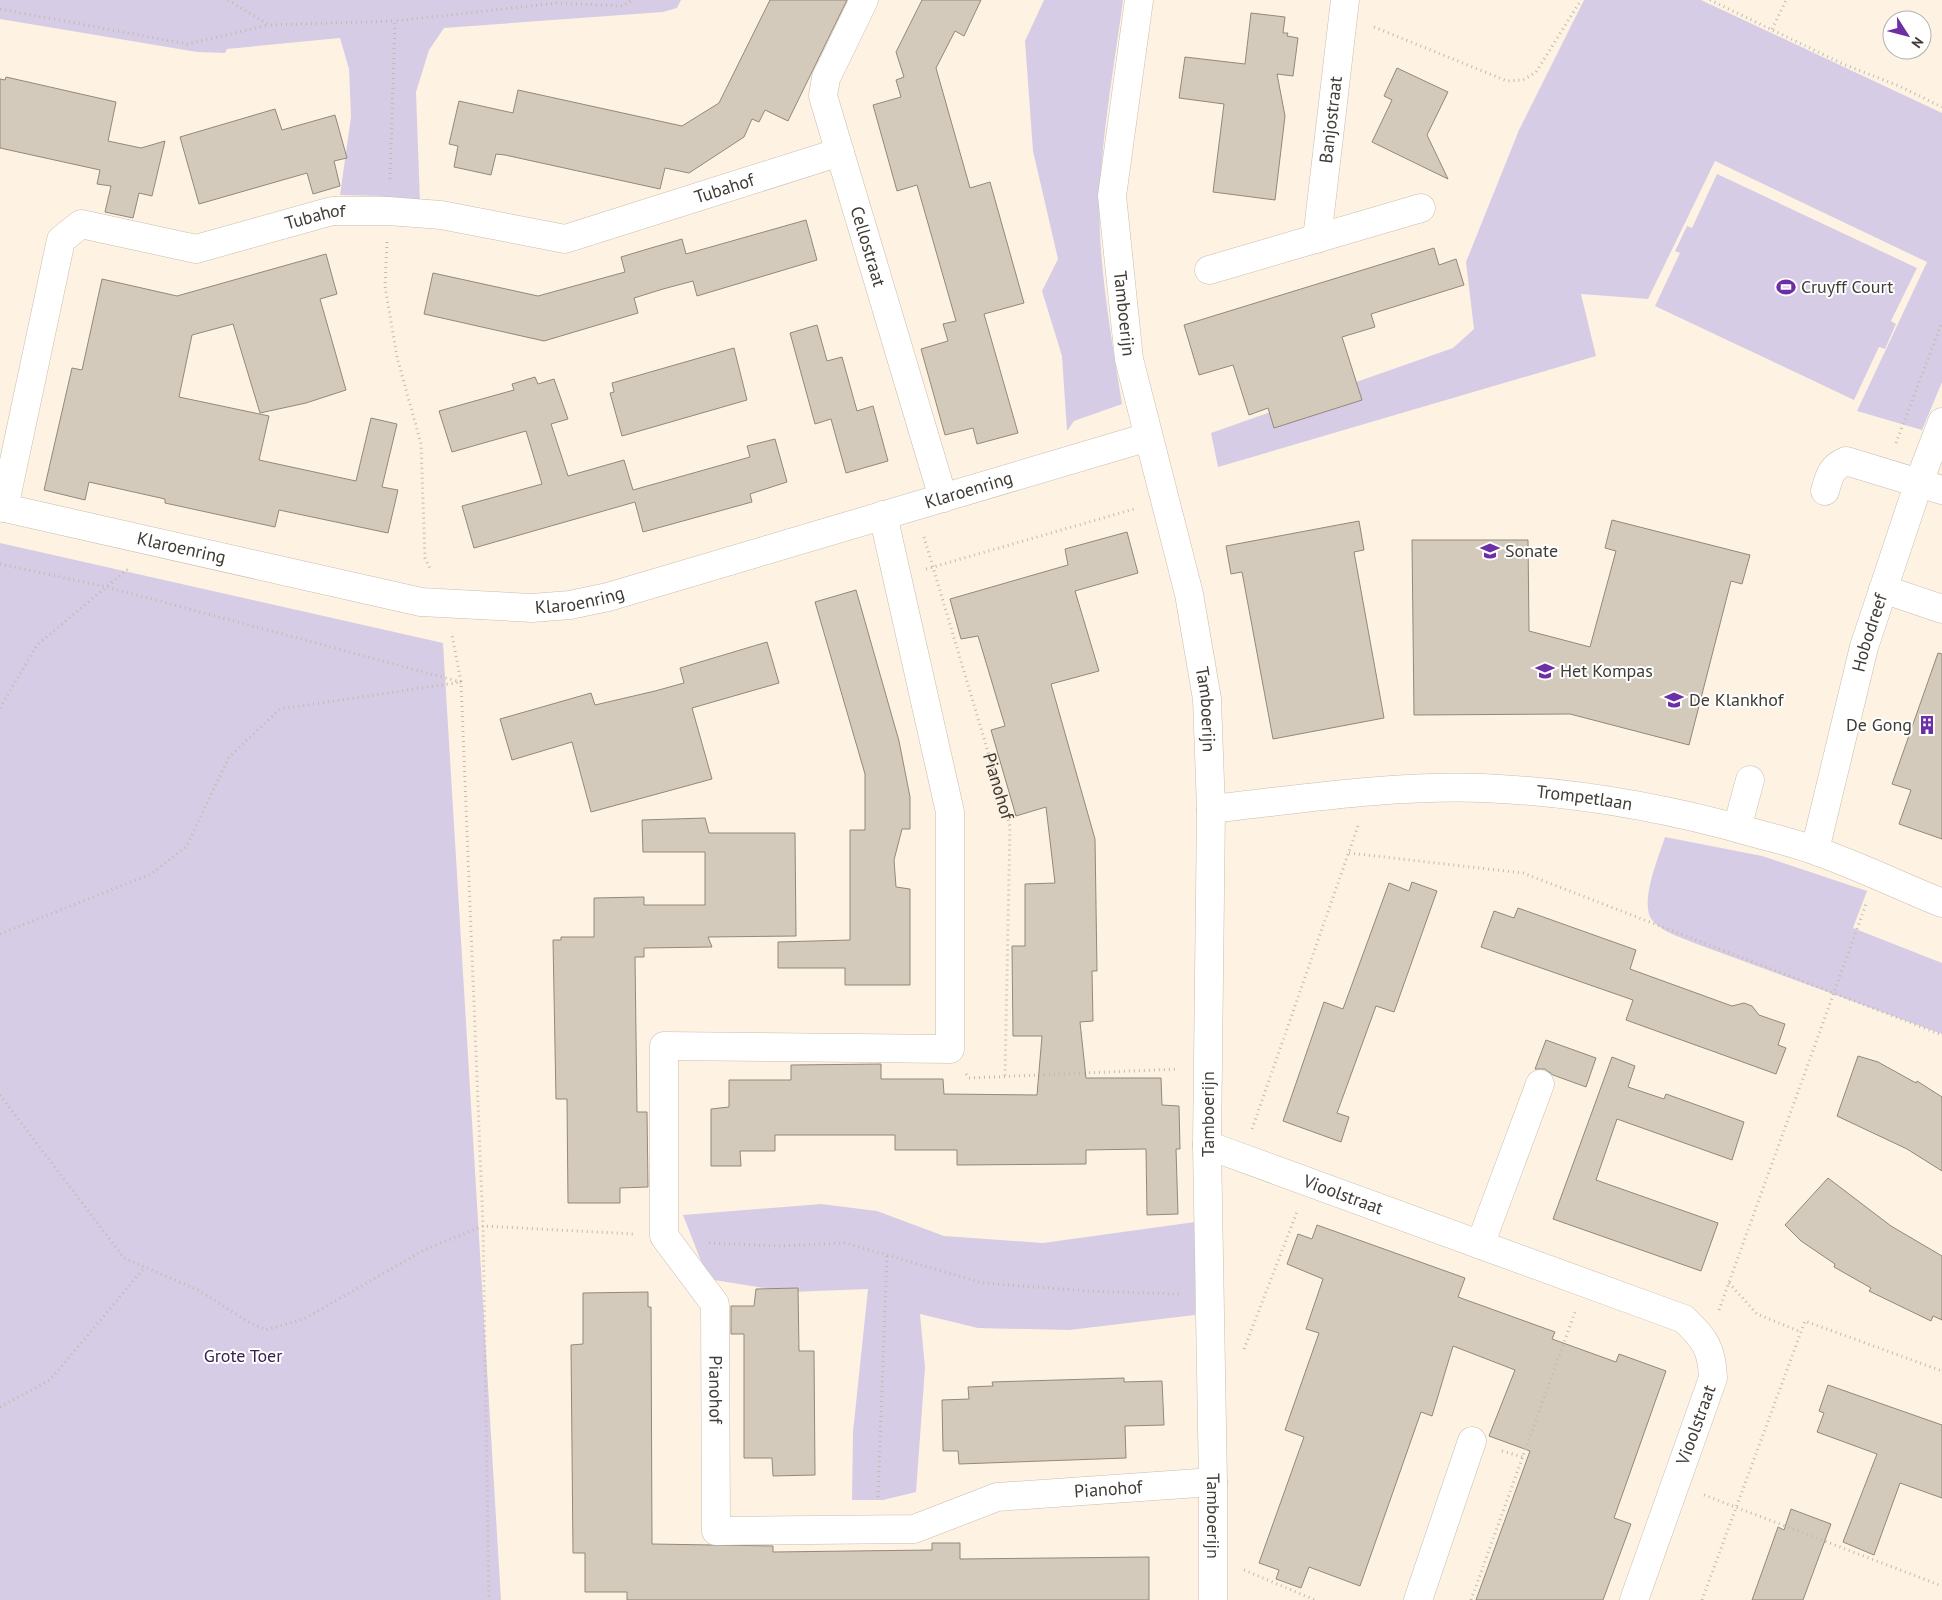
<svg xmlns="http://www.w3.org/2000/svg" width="1942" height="1600" font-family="'PT Sans',sans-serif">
  <rect width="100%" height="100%" fill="#fef3e3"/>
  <path fill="#d7cce5" d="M 0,0 L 681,0 L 677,8 L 663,12 L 444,28 L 429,50 L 416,92 L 420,203 L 381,196 L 340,195 L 351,117 L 349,69 L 340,38 L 227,49 L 225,53 L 197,52 L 0,19 Z
    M 1044,0 L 1123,0 C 1113,77 1097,157 1100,235 C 1103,291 1113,348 1122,404 L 1074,421 L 1067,431 L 1062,356 L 1042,291 L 1058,259 L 1033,151 L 1025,41 Z
    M 1584,0 L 1701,0 L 1942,113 L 1942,382 L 1922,430 L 1857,411 L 1927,262 L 1715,161 L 1648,299 L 1581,294 L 1596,356 L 1218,467 L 1211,433 L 1453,348 L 1474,329 L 1466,262 L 1519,130 Z
    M 1717,174 L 1917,268 L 1891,321 L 1896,324 L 1885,349 L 1879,347 L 1854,400 L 1655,306 L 1680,253 L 1675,251 L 1687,226 L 1692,228 Z
    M 0,543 L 443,643 L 501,1600 L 0,1600 Z
    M 1665,837 L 1762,856 L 1867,891 L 1853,928 L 1942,963 L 1942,1034 L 1694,943 C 1680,937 1662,932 1652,920 C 1639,903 1659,856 1665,837 Z
    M 821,1204 L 877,1211 L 944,1236 L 1043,1243 L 1195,1222 L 1195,1315 L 1069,1330 L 978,1328 L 920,1314 L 925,1368 L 916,1492 L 883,1500 L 852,1500 L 853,1432 L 868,1289 L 790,1292 L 708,1279 L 683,1215 Z"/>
  <path fill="#d4cabb" stroke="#92897b" d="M 770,0 L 847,0 L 788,121 L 765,110 L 759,122 L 752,119 L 744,137 L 689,173 L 665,168 L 660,189 L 505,155 L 496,154 L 491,175 L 454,167 L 458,146 L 449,144 L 459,101 L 513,113 L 518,90 L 682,126 L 719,103 Z
    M 922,0 L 981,0 L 964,36 L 955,31 L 936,68 L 970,188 L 990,182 L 1024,303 L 984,314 L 1018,433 L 977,444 L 973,428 L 945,435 L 921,349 L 948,341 L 943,324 L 956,321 L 917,185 L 897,191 L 873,105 L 901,97 L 896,80 L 904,77 L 896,52 Z
    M 1251,13 L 1285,17 L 1283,33 L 1288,33 L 1287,36 L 1298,38 L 1293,76 L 1277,74 L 1285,116 L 1275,200 L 1213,192 L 1224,104 L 1179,98 L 1185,57 L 1245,64 Z
    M 1397,68 L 1448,92 L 1427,135 L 1448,179 L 1372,142 L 1392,100 L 1384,96 Z
    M 6,77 L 116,102 L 108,141 L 141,148 L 165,141 L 152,196 L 139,193 L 133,218 L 105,212 L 111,186 L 97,184 L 100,170 L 0,148 L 0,79 L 5,80 Z
    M 275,109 L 282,130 L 335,115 L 347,158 L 334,161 L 340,186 L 313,194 L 307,173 L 199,204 L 180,137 Z
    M 806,220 L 817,260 L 697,296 L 693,281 L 663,289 L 634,298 L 638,313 L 544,341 L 424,314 L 433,273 L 538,296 L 625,272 L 621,257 L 651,248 L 682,239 L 686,254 Z
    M 1434,248 L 1439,265 L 1456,259 L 1464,285 L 1371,314 L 1375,327 L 1342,337 L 1362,400 L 1274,428 L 1268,408 L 1249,415 L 1233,365 L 1199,375 L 1184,325 Z
    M 326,254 L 337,294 L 320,299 L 346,390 L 306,403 L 260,413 L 233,324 L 192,335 L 179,397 L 269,416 L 259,460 L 356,481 L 371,418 L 397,424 L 382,487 L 398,490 L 388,533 L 279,510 L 275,527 L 165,503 L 165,499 L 89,482 L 85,500 L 44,490 L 72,368 L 82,370 L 102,279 L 177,296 Z
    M 817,325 L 827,361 L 842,357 L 857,411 L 873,406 L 888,461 L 846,473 L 831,419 L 815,424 L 790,333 Z
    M 734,348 L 747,400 L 622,436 L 610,393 L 614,392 L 612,383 Z
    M 535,377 L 538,384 L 554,379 L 568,419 L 551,424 L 568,476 L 624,460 L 633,490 L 750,457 L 747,446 L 775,439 L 787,482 L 750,494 L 752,502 L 643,532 L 635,502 L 474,548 L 462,506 L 542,484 L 526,431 L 452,452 L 439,411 L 514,390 L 512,384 Z
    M 1612,520 L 1750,555 L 1742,584 L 1731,581 L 1689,745 L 1570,714 L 1414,715 L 1412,540 L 1528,540 L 1529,631 L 1590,647 L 1616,551 L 1605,548 Z
    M 1359,521 L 1364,550 L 1354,552 L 1384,718 L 1273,739 L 1242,572 L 1231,574 L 1226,546 Z
    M 1127,532 L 1138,573 L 1075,591 L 1099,671 L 1051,684 L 1095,839 L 1097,971 L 1092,971 L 1093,1021 L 1080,1022 L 1086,1078 L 1161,1078 L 1162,1105 L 1179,1106 L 1180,1149 L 1176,1149 L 1178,1214 L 1147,1215 L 1146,1149 L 1086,1150 L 1086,1164 L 957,1165 L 957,1150 L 895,1150 L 895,1135 L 775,1135 L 775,1151 L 740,1151 L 741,1166 L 711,1166 L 711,1109 L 729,1107 L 729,1080 L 791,1080 L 791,1065 L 881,1064 L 881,1079 L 943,1079 L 944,1094 L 1037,1095 L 1042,1036 L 1013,1036 L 1012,946 L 1025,946 L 1025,884 L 1055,883 L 1046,807 L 1016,816 L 991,730 L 1005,726 L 985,659 L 978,636 L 961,639 L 950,599 L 1068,565 L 1065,549 Z
    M 856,590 L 899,741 L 910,797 L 910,829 L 902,829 L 894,860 L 896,887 L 910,889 L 910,985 L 845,985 L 845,968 L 778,968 L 778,942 L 850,940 L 850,830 L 865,830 L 865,774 L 815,602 Z
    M 767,642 L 779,683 L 692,708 L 712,779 L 591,812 L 572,742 L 512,760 L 500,719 L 591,693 L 595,705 L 655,691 L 684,683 L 680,668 Z
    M 1938,653 L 1942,654 L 1942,839 L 1899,824 L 1911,790 L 1892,784 Z
    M 705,818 L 709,833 L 795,833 L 796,936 L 708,937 L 712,947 L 644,948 L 644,957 L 635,957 L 637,1112 L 647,1112 L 648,1187 L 620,1188 L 620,1203 L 568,1203 L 567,1099 L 556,1099 L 553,940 L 561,940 L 561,937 L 594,937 L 594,898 L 644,897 L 644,905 L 705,905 L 705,852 L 643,852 L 642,820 Z
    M 1412,882 L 1437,891 L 1394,1012 L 1376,1006 L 1337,1113 L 1349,1117 L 1341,1142 L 1283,1121 L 1324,1002 L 1343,1009 L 1389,883 L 1409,891 Z
    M 1518,908 L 1636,950 L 1630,969 L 1732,1006 L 1744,1003 L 1752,1006 L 1759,1015 L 1785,1024 L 1778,1045 L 1786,1048 L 1776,1074 L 1626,1020 L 1633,1000 L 1481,947 L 1494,911 L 1514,918 Z
    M 1546,1040 L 1596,1058 L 1586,1087 L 1553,1075 L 1545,1069 L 1535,1069 Z
    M 1858,1056 L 1878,1062 L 1916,1083 L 1917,1081 L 1942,1097 L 1942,1171 L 1907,1149 L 1837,1116 Z
    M 1612,1057 L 1635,1066 L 1628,1087 L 1664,1099 L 1666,1094 L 1744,1122 L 1732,1160 L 1617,1119 L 1596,1180 L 1718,1223 L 1701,1271 L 1553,1219 Z
    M 1828,1178 L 1891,1226 L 1942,1256 L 1942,1320 L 1933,1316 L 1931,1321 L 1869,1291 L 1871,1288 L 1834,1267 L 1835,1264 L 1801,1241 L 1785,1225 Z
    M 1317,1225 L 1465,1278 L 1458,1297 L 1555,1332 L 1552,1339 L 1616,1362 L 1619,1354 L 1666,1371 L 1614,1518 L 1631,1524 L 1603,1600 L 1476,1600 L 1530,1451 L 1489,1436 L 1515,1370 L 1453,1346 L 1432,1416 L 1421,1412 L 1360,1586 L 1309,1567 L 1301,1588 L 1276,1579 L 1279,1570 L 1259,1563 L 1304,1437 L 1285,1430 L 1319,1333 L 1306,1329 L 1323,1279 L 1287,1264 L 1298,1234 L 1312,1239 Z
    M 798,1288 L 799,1351 L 814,1351 L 815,1475 L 773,1476 L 772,1458 L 744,1458 L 744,1334 L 731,1334 L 731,1306 L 754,1306 L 756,1289 Z
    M 648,1292 L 648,1307 L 651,1307 L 652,1544 L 773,1546 L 773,1552 L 932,1550 L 932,1543 L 960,1543 L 960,1559 L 1149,1557 L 1149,1600 L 627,1600 L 627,1592 L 585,1592 L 585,1553 L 573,1553 L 571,1345 L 583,1344 L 583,1293 Z
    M 1124,1378 L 1124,1382 L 1162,1381 L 1164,1425 L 1125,1426 L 1126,1458 L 959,1464 L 958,1451 L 943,1451 L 942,1400 L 969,1399 L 968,1387 L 993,1386 L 992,1382 Z
    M 1828,1385 L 1942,1425 L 1942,1498 L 1900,1483 L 1874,1555 L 1843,1542 L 1877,1454 L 1817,1432 L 1824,1413 L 1819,1411 Z
    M 1791,1509 L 1831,1524 L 1803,1600 L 1752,1600 L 1778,1527 L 1784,1530 Z"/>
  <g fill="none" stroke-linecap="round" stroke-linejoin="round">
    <g stroke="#c7bdae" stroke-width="29">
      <g id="minor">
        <path id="s2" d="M 864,0 L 826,78 L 823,96 L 943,498"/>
        <path id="s3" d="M 1139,0 L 1112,196 L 1129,359 L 1189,594 L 1207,699 L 1211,809 L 1207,1145 L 1213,1482 L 1213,1600"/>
        <path id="s4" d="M 1317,239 L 1345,0"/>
        <path d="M 1209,270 L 1421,208"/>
        <path d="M 1825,491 C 1829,477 1831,467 1846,461 L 1942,490"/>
        <path id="s5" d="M 0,507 L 421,602 L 532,608 L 570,605 L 608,597 L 1148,437"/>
        <path id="s6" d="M 4,508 L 61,240 L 81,224 L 196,249 L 332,211 L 388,211 L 441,215 L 565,239 L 840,152"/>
        <path id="s7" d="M 883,515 L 950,812 L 950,1049 L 664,1046 L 664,1236 L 715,1304 L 716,1531 L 914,1529 L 997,1497 L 1213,1482"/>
        <path d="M 1883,589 L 1942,609"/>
        <path id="s8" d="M 1211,809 C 1301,799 1392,785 1483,788 C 1574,792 1663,807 1751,832 C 1772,838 1795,843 1816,851 C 1859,866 1900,886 1942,903"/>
        <path d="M 1737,828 L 1750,780"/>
        <path id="s9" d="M 1815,850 L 1864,647 L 1919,482 L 1942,422"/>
        <path id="s10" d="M 1207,1145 L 1684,1319 C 1705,1339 1712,1349 1713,1378 L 1634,1600"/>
        <path d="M 1480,1245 L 1540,1084"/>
        <path d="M 1418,1600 L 1472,1441"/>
      </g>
    </g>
    <g stroke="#c3baad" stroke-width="3" stroke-dasharray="1 4" stroke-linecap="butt">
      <path d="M 228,0 L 269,25 L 395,21"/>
      <path d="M 1710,0 L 1843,64 L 1899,86 L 1942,107"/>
      <path d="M 0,9 L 187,44 L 269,25"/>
      <path d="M 1374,27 L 1507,81 L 1523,80 L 1536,72 L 1581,0"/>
      <path d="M 1772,29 L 1786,0"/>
      <path d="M 390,179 L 395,21 L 557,3 L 623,6 L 632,0"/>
      <path d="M 387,242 L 385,286 L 397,357 L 421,444 L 425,558 L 431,570"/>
      <path d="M 1896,443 L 1942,322"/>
      <path id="s1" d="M 924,537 L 1010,826 L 1005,1076"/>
      <path d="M 0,564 L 107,587 L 461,682 L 483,1226 L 489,1600"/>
      <path d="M 926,569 L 1134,509"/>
      <path d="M 0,708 L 37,645 L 128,569"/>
      <path d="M 1349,853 L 1523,873 L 1942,1035"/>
      <path d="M 0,934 L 151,874 L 186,847 L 229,757 L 280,709 L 461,682 L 452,635"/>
      <path d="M 966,1074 L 969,1078 L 1178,1069"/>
      <path d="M 0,1095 L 124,1258 L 198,1290 L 247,1321 L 266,1330 L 304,1319 L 424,1250 L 483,1226 L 634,1234"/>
      <path d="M 1252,1129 L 1359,823"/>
      <path d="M 709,1243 L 778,1246 L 846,1243 L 983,1283 L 1087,1291 L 1179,1294"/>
      <path d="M 1729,1283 L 1757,1314 L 1801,1332"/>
      <path d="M 1719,1310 L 1866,904"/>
      <path d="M 1244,1349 L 1297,1212"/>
      <path d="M 0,1407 L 50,1380 L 145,1267"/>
      <path d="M 1502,1451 L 1523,1457"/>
      <path d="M 1704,1495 L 1942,1586"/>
      <path d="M 878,1497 L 887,1255"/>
      <path d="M 1244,1570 L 1315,1600"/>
      <path d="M 1471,1600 L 1575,1312"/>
      <path d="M 1702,1600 L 1805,1321 L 1942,1371"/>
    </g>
    <use href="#minor" stroke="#fff" stroke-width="28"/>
  </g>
  <defs>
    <g id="stadium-bare" transform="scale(1.5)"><path d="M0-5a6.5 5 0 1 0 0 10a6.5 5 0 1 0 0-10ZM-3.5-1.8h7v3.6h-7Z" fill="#6d2fa5" stroke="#fff" stroke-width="2.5" paint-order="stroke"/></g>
    <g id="school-bare" transform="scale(1.5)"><path d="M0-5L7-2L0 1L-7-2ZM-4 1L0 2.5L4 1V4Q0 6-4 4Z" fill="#6d2fa5" stroke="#fff" stroke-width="2.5" paint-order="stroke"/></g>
    <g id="building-bare" transform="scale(1.5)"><path d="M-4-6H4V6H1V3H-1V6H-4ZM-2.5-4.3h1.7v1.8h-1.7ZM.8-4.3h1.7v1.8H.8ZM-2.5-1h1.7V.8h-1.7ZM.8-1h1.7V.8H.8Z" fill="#6d2fa5" stroke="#fff" stroke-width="2.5" paint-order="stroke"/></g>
  </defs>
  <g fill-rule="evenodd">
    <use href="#stadium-bare" x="1786" y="287"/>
    <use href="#school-bare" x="1490" y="551"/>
    <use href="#school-bare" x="1545" y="671"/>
    <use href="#school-bare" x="1674" y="700"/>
    <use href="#building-bare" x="1927" y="725"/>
  </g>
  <g text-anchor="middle" stroke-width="4" stroke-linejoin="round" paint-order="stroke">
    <g font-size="18" fill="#3f3b35" stroke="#fff">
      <text dy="6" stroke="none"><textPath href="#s4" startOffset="120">Banjostraat</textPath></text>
      <text dy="6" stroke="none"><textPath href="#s6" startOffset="961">Tubahof</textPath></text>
      <text dy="6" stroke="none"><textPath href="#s6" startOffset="541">Tubahof</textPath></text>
      <text dy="6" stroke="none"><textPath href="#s2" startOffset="262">Cellostraat</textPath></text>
      <text dy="6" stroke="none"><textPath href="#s3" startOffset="316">Tamboerijn</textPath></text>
      <text dy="6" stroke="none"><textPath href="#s5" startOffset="996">Klaroenring</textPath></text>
      <text dy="6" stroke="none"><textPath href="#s5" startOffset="186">Klaroenring</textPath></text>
      <text dy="6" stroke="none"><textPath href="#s5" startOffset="591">Klaroenring</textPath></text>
      <text dy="6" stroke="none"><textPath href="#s9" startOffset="224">Hobodreef</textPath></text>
      <text dy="6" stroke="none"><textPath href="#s3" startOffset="721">Tamboerijn</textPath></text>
      <text dy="6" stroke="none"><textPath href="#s1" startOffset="260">Pianohof</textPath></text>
      <text dy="6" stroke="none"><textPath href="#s8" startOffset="375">Trompetlaan</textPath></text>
      <text transform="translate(1208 1114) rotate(-90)" y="6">Tamboerijn</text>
      <text dy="6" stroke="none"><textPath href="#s10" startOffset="145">Vioolstraat</textPath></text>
      <text dy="6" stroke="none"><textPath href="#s7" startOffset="1188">Pianohof</textPath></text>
      <text transform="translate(1696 1425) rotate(-70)" y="6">Vioolstraat</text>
      <text dy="6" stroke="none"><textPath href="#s7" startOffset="1728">Pianohof</textPath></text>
      <text dy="6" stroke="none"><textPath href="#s3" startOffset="1528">Tamboerijn</textPath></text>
    </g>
    <g font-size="18" fill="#3f3b35" stroke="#fff" text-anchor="start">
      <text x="1801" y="293">Cruyff Court</text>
      <text x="1505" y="557">Sonate</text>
      <text x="1560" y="677">Het Kompas</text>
      <text x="1689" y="706">De Klankhof</text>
      <text x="1912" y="731" text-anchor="end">De Gong</text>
    </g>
    <g font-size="18" fill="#382151" stroke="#fff">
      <text x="243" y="1362">Grote Toer</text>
    </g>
  </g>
  <g transform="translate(1907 35) rotate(126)"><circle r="24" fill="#ffffff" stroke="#b2b1ae"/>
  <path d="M0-4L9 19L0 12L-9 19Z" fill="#6d2fa5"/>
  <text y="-8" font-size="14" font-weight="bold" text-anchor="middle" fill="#3f3b35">N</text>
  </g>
</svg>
